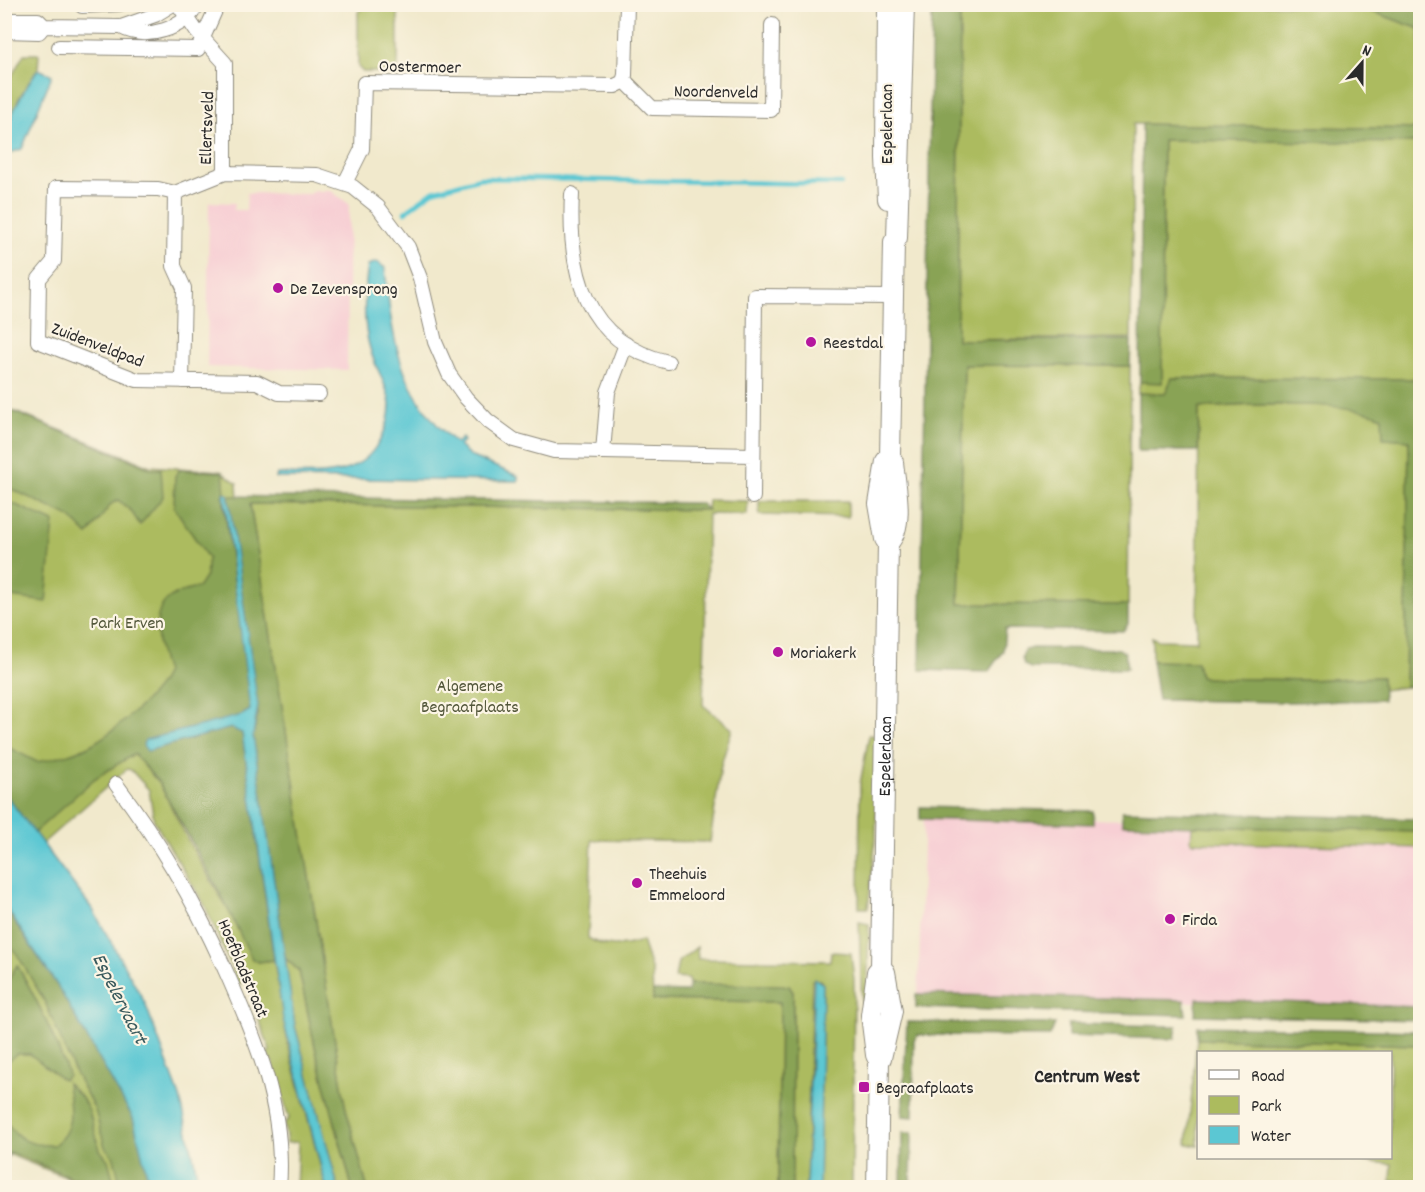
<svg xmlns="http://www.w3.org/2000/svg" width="1425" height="1192" font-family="Dekko,sans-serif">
  <rect width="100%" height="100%" fill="#fcf5e5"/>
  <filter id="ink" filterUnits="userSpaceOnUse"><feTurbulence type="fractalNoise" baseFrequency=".0167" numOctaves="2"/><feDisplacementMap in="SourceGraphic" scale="12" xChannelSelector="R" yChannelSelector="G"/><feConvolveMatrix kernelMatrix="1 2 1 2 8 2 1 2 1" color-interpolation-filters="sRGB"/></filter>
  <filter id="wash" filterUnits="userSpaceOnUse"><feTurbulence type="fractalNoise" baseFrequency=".008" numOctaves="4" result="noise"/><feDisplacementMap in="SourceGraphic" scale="24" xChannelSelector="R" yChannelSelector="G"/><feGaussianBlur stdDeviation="1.35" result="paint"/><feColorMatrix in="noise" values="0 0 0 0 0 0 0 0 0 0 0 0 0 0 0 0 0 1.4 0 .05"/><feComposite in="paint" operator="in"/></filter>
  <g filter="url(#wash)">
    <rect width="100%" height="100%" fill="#f1e9cc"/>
    <path fill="#f7cfd4" d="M 313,191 L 331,191 L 349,204 L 347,370 L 207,367 L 209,202 L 235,203 L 234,210 L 246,210 L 247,193 L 309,194 Z
      M 924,815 L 1411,827 L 1420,842 L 1420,1008 L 918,995 Z"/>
    <path fill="#acbb5e" stroke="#6c7344" stroke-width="1.5" d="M 960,5 L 1354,5 L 1420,29 L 1420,129 L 1133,124 L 1131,338 L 957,340 Z
      M 363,7 L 394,8 L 398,12 L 398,68 L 393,72 L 363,72 L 358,67 L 358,12 Z
      M 24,54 L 39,54 L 38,69 L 20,96 L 5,132 L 5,88 Z
      M 1163,139 L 1420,143 L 1420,379 L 1172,378 L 1165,394 L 1138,393 L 1140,382 L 1162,382 Z
      M 964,365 L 1130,366 L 1128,605 L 959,604 Z
      M 1254,405 C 1286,405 1354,402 1380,416 C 1391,421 1400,432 1409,440 L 1405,687 L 1383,690 L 1381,677 L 1307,680 L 1206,678 L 1200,676 L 1196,663 L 1152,661 L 1152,637 L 1158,640 L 1197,641 L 1199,408 Z
      M 5,408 L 150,466 L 220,471 L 237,483 L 239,521 L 136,749 L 127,758 L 134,754 L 159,783 L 189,842 L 258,962 L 274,960 L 288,1044 L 326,1187 L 296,1187 L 298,1142 L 287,1143 L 284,1124 L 289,1118 L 272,1060 L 266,1055 L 270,1050 L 258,1017 L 264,1014 L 248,980 L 239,984 L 204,904 L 154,821 L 149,790 L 131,770 L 127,769 L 42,844 L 34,833 L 36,831 L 5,793 Z
      M 708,500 L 748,501 L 747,515 L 708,514 L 703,705 L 732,729 L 721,765 L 710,842 L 592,840 L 588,938 C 606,949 622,947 642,941 L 652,971 L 653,1000 L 780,1002 L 778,1187 L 367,1187 L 345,1105 L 250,504 L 707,510 Z
      M 759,501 L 848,501 L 848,517 L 759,515 Z
      M 869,735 L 877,736 L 876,837 L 868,908 L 859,908 L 860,784 Z
      M 1192,826 L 1420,832 L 1420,848 L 1191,842 Z
      M 5,908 L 40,960 L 129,1187 L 90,1187 L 5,1153 Z
      M 859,922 L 869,924 L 867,1005 L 862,1003 Z
      M 697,947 L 698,959 L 830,961 L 831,952 L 851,953 L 854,980 L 852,1187 L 819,1187 L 823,984 L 820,980 L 812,980 L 806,1187 L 792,1188 L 793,992 L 789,986 L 689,984 L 688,979 L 675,978 L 678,962 Z
      M 285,958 L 299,971 L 316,1051 L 352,1187 L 338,1187 L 295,1026 Z
      M 1197,1039 L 1420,1045 L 1420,1185 L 1391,1181 L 1392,1164 L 1325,1158 L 1390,1158 L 1390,1052 L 1198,1052 L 1198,1146 L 1187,1144 Z"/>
    <path fill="#89a355" stroke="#5a6740" stroke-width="1.5" d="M 932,5 L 960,5 L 957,340 L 1131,340 L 1130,366 L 964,365 L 959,604 L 1128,605 L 1128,624 L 1123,631 L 1005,629 L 1003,651 L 988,672 L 920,670 Z
      M 1354,5 L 1420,5 L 1420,29 Z
      M 1142,124 L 1420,129 L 1420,143 L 1163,140 L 1162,383 L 1140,382 Z
      M 1172,378 L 1420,379 L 1420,686 L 1405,687 L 1409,440 L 1383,438 L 1382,417 C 1342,399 1245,405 1199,408 L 1198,451 L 1138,451 L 1138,393 L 1165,394 Z
      M 5,408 L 152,469 L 161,469 L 163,497 L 140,525 L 131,511 L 118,500 L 111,504 L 88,535 L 70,517 L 5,486 Z
      M 179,470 L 223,472 L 225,493 L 223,496 L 251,705 L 250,710 L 242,715 L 147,751 L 231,728 L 242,733 L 274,960 L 258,962 L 252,959 L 221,895 L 159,783 L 134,754 L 94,779 L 34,833 L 5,794 L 4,745 L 37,762 C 55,758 78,753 94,743 C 116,730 157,695 166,672 C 159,653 149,614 168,599 C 176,591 189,591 199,587 L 206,576 L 208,558 L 174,507 L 175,476 Z
      M 228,496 L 700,503 L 708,510 L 250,504 L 345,1105 L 367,1187 L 352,1187 L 316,1051 L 299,971 L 285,958 L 253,735 L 258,714 Z
      M 5,500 L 54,522 L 46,602 L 5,596 Z
      M 1032,648 L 1119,649 L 1125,653 L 1127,669 L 1031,668 L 1024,665 L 1022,657 L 1025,650 Z
      M 1152,661 L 1197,662 L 1200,676 L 1206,678 L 1307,680 L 1382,677 L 1383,700 L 1291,702 L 1158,700 Z
      M 920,807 L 1093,811 L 1093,824 L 920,819 Z
      M 1122,811 L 1416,819 L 1420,816 L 1420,832 L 1122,824 Z
      M 4,906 L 57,985 L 133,1118 L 150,1187 L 121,1187 L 114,1158 L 105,1147 L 95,1110 L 75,1073 L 45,1002 L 17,954 L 5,941 Z
      M 17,965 C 37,999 53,1034 67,1071 L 68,1076 L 63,1080 L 30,1054 L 16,1054 L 5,1064 L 5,985 Z
      M 689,984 L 781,985 L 789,986 L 793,992 L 792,1187 L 778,1187 L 780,1002 L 653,1000 L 653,991 L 688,992 Z
      M 916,994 L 1184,1000 L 1186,1015 L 916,1008 Z
      M 1197,999 L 1420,1007 L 1420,1020 L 1195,1015 Z
      M 907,1022 L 1055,1024 L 1050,1036 L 918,1035 L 914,1040 L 913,1117 L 902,1116 Z
      M 1068,1024 L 1177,1026 L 1175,1039 L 1068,1036 Z
      M 1197,1026 L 1420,1031 L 1420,1045 L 1197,1039 Z
      M 67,1083 L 82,1098 L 89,1111 L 100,1150 L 108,1160 L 115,1187 L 95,1187 L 10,1152 L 5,1163 L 5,1120 C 18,1140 30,1146 54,1145 C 76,1129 70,1108 67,1083 Z
      M 902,1133 L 912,1133 L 911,1187 L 901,1187 Z"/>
    <path fill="#5bc7d3" stroke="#43797f" stroke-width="1.5" d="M 38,69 L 52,75 L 22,149 L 5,155 C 4,122 19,97 38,69 Z
      M 377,262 L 385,268 C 392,338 398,394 456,443 L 462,438 L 464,441 L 459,446 L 472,457 L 518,476 L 518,481 L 276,478 L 277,474 C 317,474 358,481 380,440 C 386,429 390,418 390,405 C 389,388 376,369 371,352 C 362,324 364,294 368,265 Z
      M 224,493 L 228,494 L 258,706 L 253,735 L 295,1026 L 338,1187 L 326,1187 L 283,1019 L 242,733 L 231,728 L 147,751 L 143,745 L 145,740 L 242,715 L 250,710 Z
      M 5,794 L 93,910 L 145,1003 L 180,1097 L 200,1187 L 150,1187 L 133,1118 L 57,985 L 5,906 Z
      M 814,978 L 823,984 L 819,1187 L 806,1188 Z"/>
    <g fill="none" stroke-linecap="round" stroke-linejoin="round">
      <path stroke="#5bc7d3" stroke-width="4.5" d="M 405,212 L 433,191 L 480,178 L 841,184"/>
    </g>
  </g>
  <g filter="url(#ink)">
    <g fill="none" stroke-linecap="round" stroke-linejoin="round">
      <g stroke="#8e8a7c" stroke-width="16">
        <path id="street" d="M 178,4 L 197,32 L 225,63 L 225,173
          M 82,6 L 120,4
          M 4,20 L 38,20 L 44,26 L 121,27 C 147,41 184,29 198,4
          M 121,27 L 155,15 L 173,4
          M 4,31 L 39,32 L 44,26
          M 59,47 L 198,49 L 218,4
          M 624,80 L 652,108 L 771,110 L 772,25
          M 345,183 L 362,149 L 364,83 L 615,86 L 623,82 L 625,75 L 627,4
          M 175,193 L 174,266 L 184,288 L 182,381
          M 572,194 C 568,270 583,342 668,362
          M 319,394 L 279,393 L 257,382 L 137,380 L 38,341 L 39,279 L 54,261 L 56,188 L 158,189 L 175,193 L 225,173 L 317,175 L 353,187 L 378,207 L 408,247 L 420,278 L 435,342 L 449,374 L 466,398 L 488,421 L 514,440 L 554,451 L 753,455
          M 603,452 L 608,392 L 626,344
          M 753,497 L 755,296 L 892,297
          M 116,784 C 161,844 192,897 223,965 C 255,1036 286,1108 279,1188"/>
      </g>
      <g stroke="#8e8a7c" stroke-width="22">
        <g id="secondary">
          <path d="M 887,4 L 886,158 L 888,199"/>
          <path d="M 888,543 L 885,539 L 879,504 L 886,461 L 890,457"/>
          <path d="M 881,1058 L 892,1011 L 885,972 L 881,968"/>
          <path id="s1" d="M 877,1188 L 879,1060 L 876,1055 L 871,1015 L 877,972 L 881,968 L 888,543 C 905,525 895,484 893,462 L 890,457 L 894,242 L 897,238 L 904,4"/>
        </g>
      </g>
      <use href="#street" stroke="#fff" stroke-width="14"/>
      <use href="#secondary" stroke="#fff" stroke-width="20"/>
    </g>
  </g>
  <g fill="#b5179e" stroke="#fcf5e5" stroke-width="2">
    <circle cx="278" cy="288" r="6"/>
    <circle cx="811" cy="342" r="6"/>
    <circle cx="778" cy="652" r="6"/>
    <circle cx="637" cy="883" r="6"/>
    <circle cx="1170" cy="919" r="6"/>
    <rect x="858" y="1081" width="12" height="12" rx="3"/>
  </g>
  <g text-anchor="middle" stroke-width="4.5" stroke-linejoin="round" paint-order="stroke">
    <g font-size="18" fill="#2b2b2b" stroke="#fcf5e5">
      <text transform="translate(420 66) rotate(1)" y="6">Oostermoer</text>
      <text transform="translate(716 91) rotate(1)" y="6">Noordenveld</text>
      <text transform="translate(886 124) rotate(-90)" y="6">Espelerlaan</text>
      <text transform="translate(206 128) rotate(-88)" y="6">Ellertsveld</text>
      <text transform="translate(98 344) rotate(21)" y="6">Zuidenveldpad</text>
      <text dy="6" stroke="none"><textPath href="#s1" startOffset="435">Espelerlaan</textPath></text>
      <text transform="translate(244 968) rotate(67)" y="6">Hoefbladstraat</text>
    </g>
    <g font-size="18" fill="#2b2b2b" stroke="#fcf5e5" text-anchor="start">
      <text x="290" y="294">De Zevensprong</text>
      <text x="823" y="348">Reestdal</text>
      <text x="790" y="658">Moriakerk</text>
      <text x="649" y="879">Theehuis<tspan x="649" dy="21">Emmeloord</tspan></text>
      <text x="1182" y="925">Firda</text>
      <text x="876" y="1093">Begraafplaats</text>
    </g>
    <g font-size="18" fill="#52563a" stroke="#fcf5e5">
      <text x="127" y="628">Park Erven</text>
      <text x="470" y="691">Algemene<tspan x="470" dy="21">Begraafplaats</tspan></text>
    </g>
    <g font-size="20" font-style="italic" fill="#395a5d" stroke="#fcf5e5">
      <text transform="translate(121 998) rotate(63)" y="7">Espelervaart</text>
    </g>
    <g font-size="20" font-weight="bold" fill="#2b2b2b" stroke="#fcf5e5">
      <text x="1087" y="1082">Centrum West</text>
    </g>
  </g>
  <rect width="1425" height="1192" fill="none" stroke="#fcf5e5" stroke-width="24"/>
  <rect x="1197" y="1051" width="195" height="108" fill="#fcf5e5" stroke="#a8a49b" stroke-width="1.5"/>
  <rect x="1209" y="1070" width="30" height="9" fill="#ffffff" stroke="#a8a49b" stroke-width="1.5"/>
  <text x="1251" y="1081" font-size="18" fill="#2b2b2b">Road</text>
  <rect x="1209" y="1096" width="30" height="18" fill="#acbb5e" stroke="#a8a49b" stroke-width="1.5"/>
  <text x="1251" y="1111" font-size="18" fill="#2b2b2b">Park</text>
  <rect x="1209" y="1126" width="30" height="18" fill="#5bc7d3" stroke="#a8a49b" stroke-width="1.5"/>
  <text x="1251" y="1141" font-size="18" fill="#2b2b2b">Water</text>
  <g transform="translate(1362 63) rotate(21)" stroke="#fcf5e5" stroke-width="4.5" paint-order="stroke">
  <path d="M0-4.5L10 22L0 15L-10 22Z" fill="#2b2b2b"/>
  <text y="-9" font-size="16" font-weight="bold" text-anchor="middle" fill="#2b2b2b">N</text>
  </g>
</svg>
